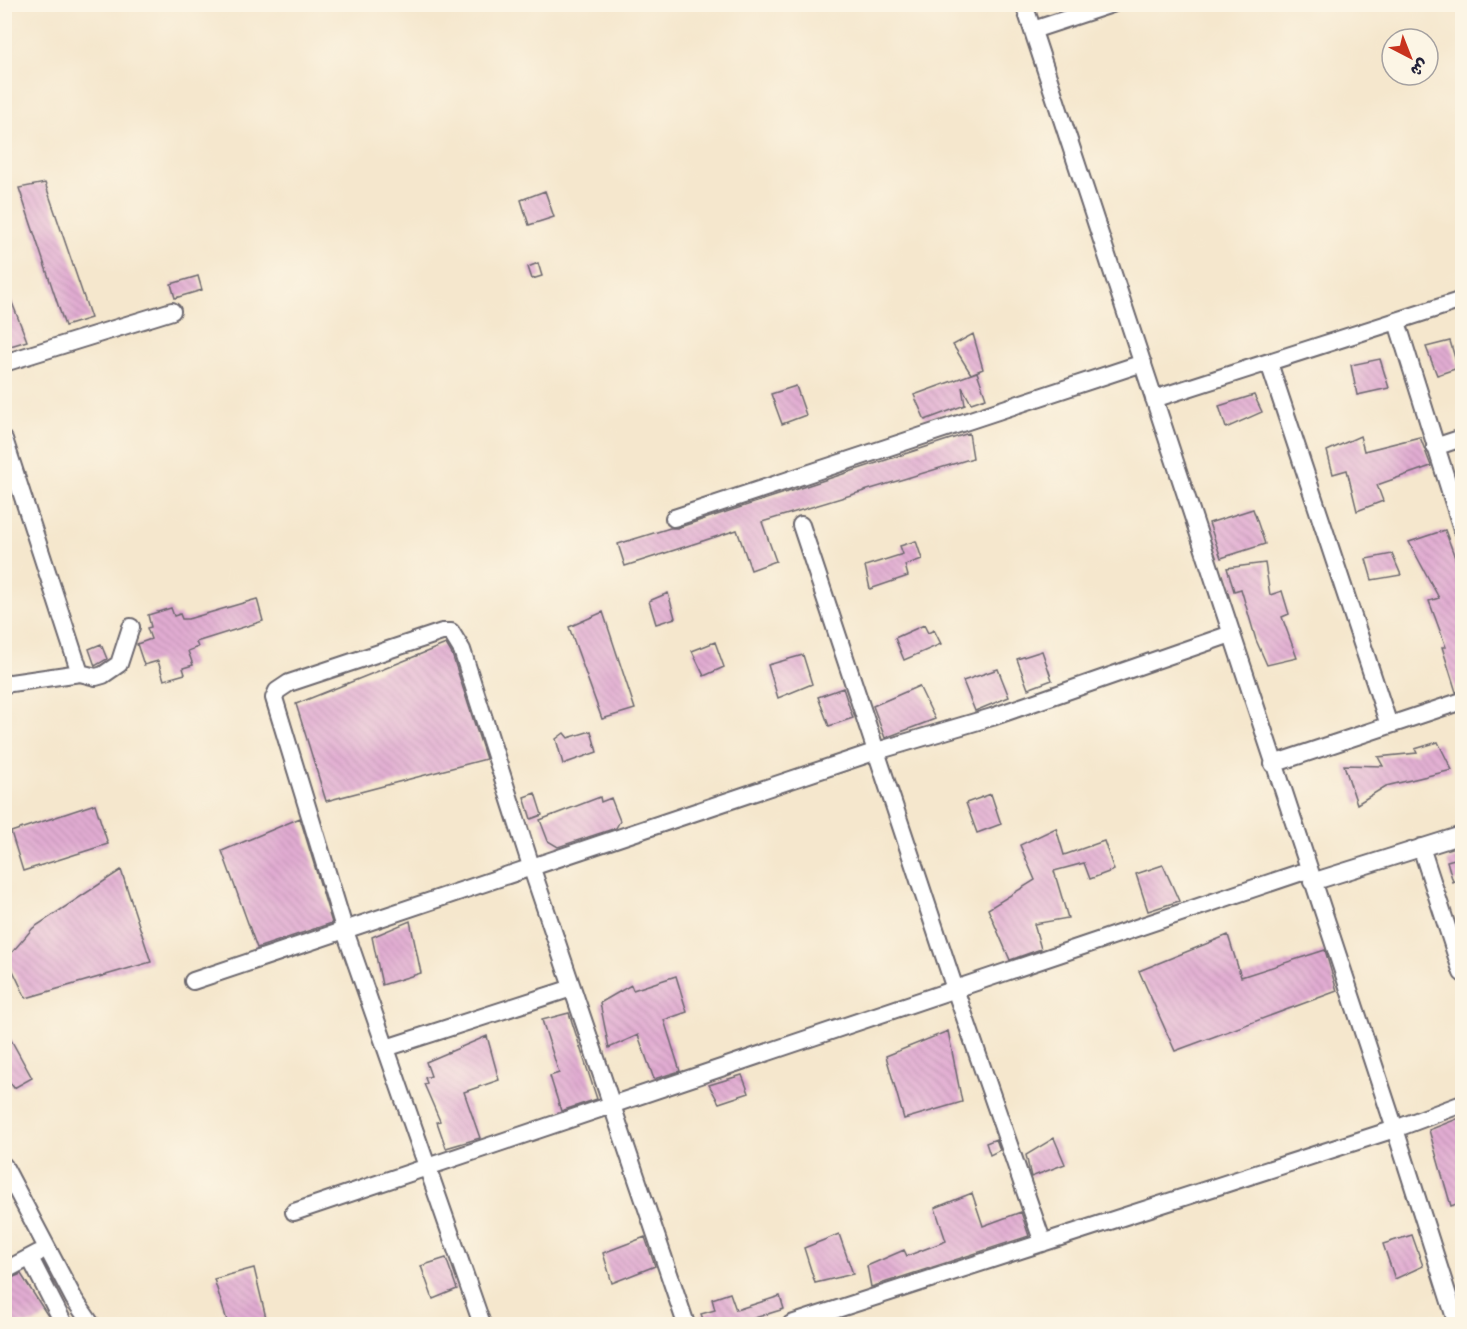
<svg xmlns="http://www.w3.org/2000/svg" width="1467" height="1329" font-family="Delius,'Playpen Sans Arabic',sans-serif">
  <defs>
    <pattern id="building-back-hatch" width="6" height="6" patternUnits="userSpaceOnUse" patternTransform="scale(1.5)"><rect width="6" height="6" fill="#e1acd2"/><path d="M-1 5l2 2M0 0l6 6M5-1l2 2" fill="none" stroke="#c194b5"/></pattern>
  </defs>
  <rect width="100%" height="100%" fill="#fcf5e5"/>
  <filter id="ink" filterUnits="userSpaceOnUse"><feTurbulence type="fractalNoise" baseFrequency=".0167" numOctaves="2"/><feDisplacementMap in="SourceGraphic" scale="12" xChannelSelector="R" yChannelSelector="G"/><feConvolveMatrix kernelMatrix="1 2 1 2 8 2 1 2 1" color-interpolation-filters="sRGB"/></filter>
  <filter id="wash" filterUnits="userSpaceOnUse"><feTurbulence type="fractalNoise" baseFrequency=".008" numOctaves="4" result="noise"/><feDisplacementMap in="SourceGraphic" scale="24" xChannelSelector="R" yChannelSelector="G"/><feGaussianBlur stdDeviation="1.35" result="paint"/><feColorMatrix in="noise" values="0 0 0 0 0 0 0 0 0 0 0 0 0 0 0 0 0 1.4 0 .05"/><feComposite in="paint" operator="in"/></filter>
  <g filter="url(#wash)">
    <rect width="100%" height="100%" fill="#f5e7cd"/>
    <g id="blocks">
      <path fill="url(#building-back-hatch)" d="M 45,183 L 91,318 L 65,326 L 19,188 Z
        M 545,191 L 554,217 L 529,225 L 521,200 Z
        M 538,263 L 542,276 L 532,279 L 528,267 Z
        M 198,276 L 202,290 L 175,298 L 171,284 Z
        M 4,282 L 27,341 L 4,348 Z
        M 973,334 L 983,369 L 971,374 L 953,345 Z
        M 1450,341 L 1458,368 L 1437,375 L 1426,347 Z
        M 1380,359 L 1389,388 L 1357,395 L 1351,365 Z
        M 977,372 L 986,398 L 971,403 L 962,387 L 965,405 L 925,420 L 914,395 Z
        M 796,386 L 806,415 L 782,424 L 771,394 Z
        M 1254,395 L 1262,412 L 1226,428 L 1219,406 Z
        M 969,433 L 973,458 L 762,522 L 776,561 L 751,570 L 737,530 L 625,566 L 618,544 L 670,528 L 677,528 Z
        M 1360,436 L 1364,451 L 1420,437 L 1431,466 L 1377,485 L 1383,501 L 1357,511 L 1347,470 L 1333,474 L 1327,451 Z
        M 1253,509 L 1265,544 L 1221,558 L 1209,523 Z
        M 1445,530 L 1462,577 L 1462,691 L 1456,692 L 1442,647 L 1446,647 L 1429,601 L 1439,598 L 1409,542 Z
        M 916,541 L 922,559 L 905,565 L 908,576 L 870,589 L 865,566 L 903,554 L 900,546 Z
        M 1392,554 L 1401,575 L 1372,580 L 1366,559 Z
        M 1265,563 L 1270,595 L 1282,591 L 1289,614 L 1282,617 L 1297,658 L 1267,665 L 1256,640 L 1241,589 L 1234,591 L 1227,568 Z
        M 668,593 L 675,618 L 656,624 L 649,601 Z
        M 257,599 L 263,621 L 196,642 L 198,647 L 188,651 L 193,665 L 183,668 L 185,674 L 164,680 L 158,661 L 144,665 L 137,644 L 151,639 L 147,628 L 151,627 L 148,615 L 171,608 L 174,616 L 180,614 L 182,619 L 188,619 Z
        M 603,612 L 635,709 L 602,719 L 569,627 Z
        M 924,625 L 928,633 L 934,630 L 941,644 L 904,660 L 895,638 Z
        M 715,642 L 724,667 L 704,676 L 692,651 Z
        M 101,644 L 107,659 L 95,666 L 89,649 Z
        M 446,644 L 452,654 L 486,759 L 326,801 L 296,704 Z
        M 1042,651 L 1052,680 L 1028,689 L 1017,659 Z
        M 803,655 L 812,684 L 778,698 L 768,665 Z
        M 998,669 L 1009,697 L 975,711 L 963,681 Z
        M 919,686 L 935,719 L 885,738 L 873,706 Z
        M 843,688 L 853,718 L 829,726 L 818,697 Z
        M 591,731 L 597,752 L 563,764 L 556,739 L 564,733 L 568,738 Z
        M 1438,742 L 1452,770 L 1386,786 L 1357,804 L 1344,765 L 1383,766 L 1378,757 L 1417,753 L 1415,749 Z
        M 535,793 L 542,815 L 531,819 L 524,797 Z
        M 991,794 L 1001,824 L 977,833 L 966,803 Z
        M 600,797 L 601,802 L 611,798 L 620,821 L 616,828 L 558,847 L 548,841 L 540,820 Z
        M 95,804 L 108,844 L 23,871 L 11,832 Z
        M 300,818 L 332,923 L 257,948 L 222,851 Z
        M 1056,828 L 1064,855 L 1104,841 L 1114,870 L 1090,879 L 1084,863 L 1054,871 L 1068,918 L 1034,924 L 1041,949 L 1010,960 L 988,909 L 1035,880 L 1020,845 Z
        M 1462,857 L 1462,878 L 1453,882 L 1447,861 Z
        M 1163,865 L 1179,901 L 1148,911 L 1136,874 Z
        M 121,870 L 151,962 L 26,998 L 7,958 L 33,928 Z
        M 410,921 L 421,973 L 382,985 L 372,937 Z
        M 1228,935 L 1241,977 L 1325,950 L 1337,991 L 1175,1051 L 1139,971 Z
        M 676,976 L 687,1012 L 664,1020 L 680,1071 L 654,1079 L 638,1035 L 609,1048 L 600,1003 L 631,985 L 633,990 Z
        M 569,1013 L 597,1099 L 561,1111 L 550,1076 L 559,1073 L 542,1020 Z
        M 4,1027 L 32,1078 L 14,1088 L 4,1074 Z
        M 948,1031 L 962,1102 L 904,1119 L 886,1056 Z
        M 487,1036 L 499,1080 L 464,1092 L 480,1138 L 446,1148 L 437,1122 L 440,1121 L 424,1084 L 427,1083 L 425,1078 L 431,1076 L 426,1062 Z
        M 742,1075 L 749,1093 L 719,1103 L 709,1085 Z
        M 1462,1117 L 1462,1202 L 1451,1206 L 1429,1130 Z
        M 1054,1138 L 1065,1164 L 1031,1177 L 1026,1155 Z
        M 996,1139 L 1000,1150 L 990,1155 L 986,1143 Z
        M 972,1193 L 983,1226 L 1021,1212 L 1029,1236 L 871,1287 L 867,1266 L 904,1250 L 907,1256 L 946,1241 L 935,1208 Z
        M 839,1234 L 853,1274 L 815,1283 L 804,1248 Z
        M 1412,1235 L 1423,1266 L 1395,1279 L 1383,1244 Z
        M 645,1237 L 655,1266 L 612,1283 L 603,1253 Z
        M 446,1258 L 457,1289 L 433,1299 L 421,1266 Z
        M 254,1268 L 267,1322 L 228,1324 L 214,1279 Z
        M 21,1274 L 48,1316 L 32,1324 L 4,1324 L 4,1281 Z
        M 730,1293 L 736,1310 L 780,1296 L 784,1309 L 735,1324 L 705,1324 L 701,1314 L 715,1310 L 712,1299 Z"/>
    </g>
  </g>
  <g filter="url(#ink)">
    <use href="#blocks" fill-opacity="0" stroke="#6c676e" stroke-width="1.5"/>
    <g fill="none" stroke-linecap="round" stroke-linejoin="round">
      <g stroke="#6c676e" stroke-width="20">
        <path id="minor" d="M 1024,4 L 1395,1129 L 1457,1324
          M 1033,30 L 1112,4
          M 1397,322 L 1462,529
          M 4,363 L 172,311
          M 1269,363 L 1389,725
          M 1154,399 L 1462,300
          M 4,439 L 80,673
          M 1435,447 L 1462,438
          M 674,518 L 1143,363
          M 801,525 L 955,989 L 1043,1243
          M 4,684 L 80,673 L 96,677 L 103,675 L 119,664 L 131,627
          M 1273,764 L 1462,701
          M 1421,847 L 1462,973
          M 1312,882 L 1462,835
          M 193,981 L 877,751 L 992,717 L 1231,634
          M 386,1048 L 572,988
          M 4,1166 L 74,1299 L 91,1324
          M 294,1212 L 1308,870
          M 30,1258 L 64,1324
          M 4,1271 L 38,1253
          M 482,1324 L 345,931 L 274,698 L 277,691 L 289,683 L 442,632 L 451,632 L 462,650 L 532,869 L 686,1324
          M 791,1324 L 1395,1129 L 1462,1104"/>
      </g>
      <use href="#minor" stroke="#fff" stroke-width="16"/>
    </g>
  </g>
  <rect width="1467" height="1329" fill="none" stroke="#fcf5e5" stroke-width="24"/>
  <g transform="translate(1410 57) rotate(138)"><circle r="28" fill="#fcf5e5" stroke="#a5a1a1" stroke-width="1.5"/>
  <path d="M0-4.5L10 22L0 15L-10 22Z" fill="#c8321e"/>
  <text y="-9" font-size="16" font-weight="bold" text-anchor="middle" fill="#22223b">ش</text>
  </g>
</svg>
